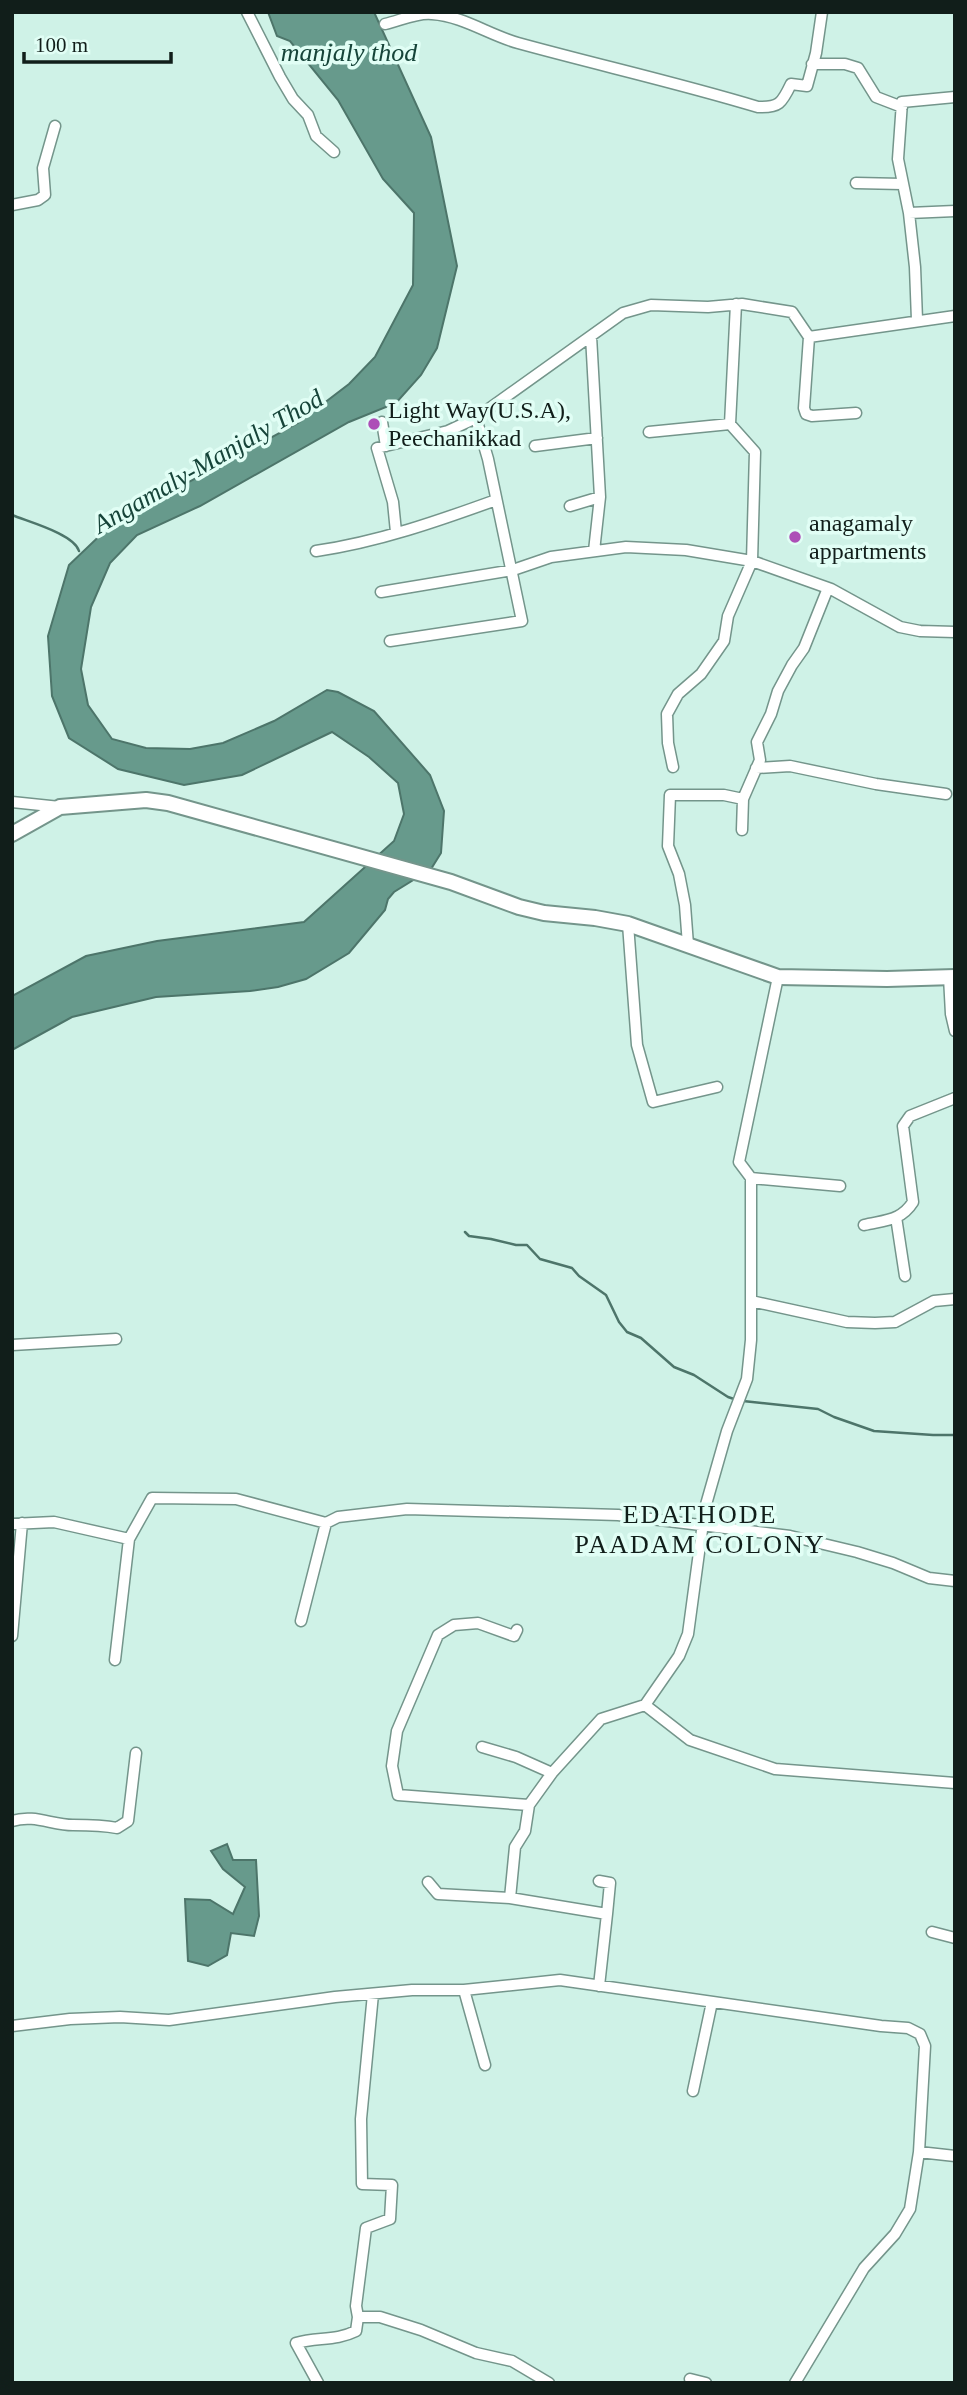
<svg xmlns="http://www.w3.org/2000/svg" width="967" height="2395" font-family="'Times New Roman',serif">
  <rect width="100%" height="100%" fill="#cff2e7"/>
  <path fill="#679a8c" stroke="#4d756a" stroke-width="2" d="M 268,12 L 374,12 L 431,137 L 457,266 L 437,348 L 421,375 L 396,403 L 349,422 L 200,506 L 137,535 L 110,563 L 91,607 L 81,669 L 88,705 L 112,739 L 146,748 L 190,749 L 223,743 L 274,721 L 327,690 L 338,692 L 374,711 L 430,775 L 444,811 L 441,853 L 431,869 L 394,892 L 388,899 L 385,910 L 349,953 L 306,979 L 278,987 L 250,991 L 156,997 L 72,1017 L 12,1050 L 12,996 L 86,956 L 157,941 L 304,922 L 394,841 L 404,814 L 398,783 L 369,757 L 332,732 L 242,775 L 184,785 L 118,769 L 69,738 L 52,696 L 48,636 L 69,565 L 113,523 L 298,423 L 349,384 L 375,357 L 413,285 L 414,213 L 383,179 L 338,100 L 290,41 L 277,36 Z
    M 227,1844 L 233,1860 L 256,1860 L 259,1916 L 254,1936 L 231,1933 L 227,1955 L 208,1966 L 188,1961 L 185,1899 L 210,1900 L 233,1914 L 245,1887 L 223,1869 L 211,1851 Z"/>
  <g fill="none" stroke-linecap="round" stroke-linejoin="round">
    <path stroke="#4d756a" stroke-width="2.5" d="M 12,515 C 29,522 74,534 79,551
      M 465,1232 L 469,1236 L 491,1239 L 516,1245 L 527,1245 L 540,1259 L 572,1268 L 579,1276 L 606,1295 L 619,1322 L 627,1332 L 641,1338 L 674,1367 L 694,1375 L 728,1397 L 737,1400
      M 743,1401 L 818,1409 L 834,1417 L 874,1431 L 933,1435 L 955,1435"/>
    <g stroke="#74958b" stroke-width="13">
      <path id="street" d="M 247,12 L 280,77 L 293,99 L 308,115 L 316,136 L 334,152
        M 385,24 C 399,21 418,12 432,14 C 463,16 489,35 518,43 C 598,65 679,83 758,107 C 779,108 782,103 791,84 L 807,86 L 816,53 L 822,12
        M 812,64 L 845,64 L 858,68 L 876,97 L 902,107
        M 856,183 L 902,184
        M 12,205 L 38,200 L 45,195 L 43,168 L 55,126
        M 909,213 L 955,211
        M 917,320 L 915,267 L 909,213 L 898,159 L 902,102 L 955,97
        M 809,337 L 804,408 L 806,414 L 812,416 L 856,413
        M 382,422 L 386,446
        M 730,424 L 736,304
        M 649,432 L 730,424 L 755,452 L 752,561 L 728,616 L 724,641 L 701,674 L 678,694 L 667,714 L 668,743 L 673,767
        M 535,446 L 597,438
        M 570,506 L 600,497 L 591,336
        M 396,532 L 393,502 L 377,448 L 448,431 L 476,418 L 623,313 L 651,305 L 708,307 L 742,304 L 792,312 L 809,337 L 955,316
        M 316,551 C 378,542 438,521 496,500
        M 594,551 L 600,497
        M 381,592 L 513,570 L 551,557 L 626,547 L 686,550 L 752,561 L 831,589 L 900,627 L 920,631 L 955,632
        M 390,641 L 522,621 L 488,459 L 476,418
        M 756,768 L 790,766 L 876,784 L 946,794
        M 12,802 L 60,807
        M 742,830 L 743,799 L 760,760 L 757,742 L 771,714 L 778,691 L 792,665 L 804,648 L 828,588
        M 628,924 L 637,1045 L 653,1102 L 717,1087
        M 688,945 L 685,905 L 679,874 L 668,846 L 670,795 L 724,795 L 743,799
        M 949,977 L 951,1014 L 955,1031
        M 751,1178 L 840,1186
        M 896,1217 L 905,1276
        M 864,1225 C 885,1220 901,1221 913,1202 L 903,1126 L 910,1116 L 955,1098
        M 751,1301 L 847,1322 L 875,1323 L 895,1322 L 934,1301 L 955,1299
        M 12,1345 L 116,1339
        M 12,1524 L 54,1522 L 129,1539 L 152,1498 L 236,1499 L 326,1523 L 338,1517 L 407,1509 L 618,1515 L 790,1536 L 857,1552 L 893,1563 L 929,1578 L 955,1581
        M 301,1621 L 326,1523
        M 517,1630 L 514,1636 L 478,1623 L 454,1625 L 438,1635 L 397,1731 L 392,1766 L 398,1795 L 529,1805 L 525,1831 L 515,1847 L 510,1898 L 607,1914 L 599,1986
        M 12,1636 L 22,1523
        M 115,1660 L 129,1539
        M 645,1705 L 690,1740 L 775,1769 L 955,1783
        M 482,1747 L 516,1757 L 552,1773
        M 529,1805 L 552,1773 L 601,1719 L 645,1705 L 679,1656 L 688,1634 L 705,1508 L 727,1431 L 747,1379 L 751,1340 L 751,1178 L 739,1162 L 778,977
        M 12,1821 C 34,1814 52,1825 73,1825 C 89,1825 102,1825 117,1828 L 128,1821 L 136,1753
        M 599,1881 L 610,1883 L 607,1914
        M 428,1882 L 438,1894 L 510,1898
        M 932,1932 L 955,1938
        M 464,1990 L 485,2065
        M 12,2026 L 70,2019 L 120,2017 L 169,2020 L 335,1997 L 412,1990 L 464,1990 L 560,1980 L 881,2026 L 908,2028 L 920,2034 L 925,2046 L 919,2152
        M 693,2091 L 712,2002
        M 358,2317 L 356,2306 L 366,2228 L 390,2219 L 392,2185 L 362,2184 L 361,2119 L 373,1994
        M 690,2379 L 706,2383
        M 318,2383 L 296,2343 C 317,2337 336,2341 356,2331 L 358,2317 L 380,2317 L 421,2330 L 476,2353 L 512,2361 L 549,2383
        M 795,2383 L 864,2268 L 895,2234 L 910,2209 L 919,2152 L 955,2156"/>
    </g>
    <g stroke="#74958b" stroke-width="18">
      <path id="secondary" d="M 12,834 L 60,807 L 146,800 L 168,803 L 451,882 L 519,907 L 544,913 L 595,918 L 628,924 L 778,977 L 887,979 L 955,977"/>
    </g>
    <use href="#street" stroke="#fff" stroke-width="10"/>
    <use href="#secondary" stroke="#fff" stroke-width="14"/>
  </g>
  <g fill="#ad4eb7" stroke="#e1fef5" stroke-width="2.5">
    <circle cx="374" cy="424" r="7"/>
    <circle cx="795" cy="537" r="7"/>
  </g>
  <g text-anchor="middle" stroke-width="7" stroke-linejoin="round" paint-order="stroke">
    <g font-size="24" fill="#111e1a" stroke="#e1fef5" text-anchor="start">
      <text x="388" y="418">Light Way(U.S.A),<tspan x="388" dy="28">Peechanikkad</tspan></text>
      <text x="809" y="531">anagamaly<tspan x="809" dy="28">appartments</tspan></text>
    </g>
    <g font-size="26" font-style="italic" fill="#164439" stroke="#e1fef5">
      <text x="349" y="61">manjaly thod</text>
      <text transform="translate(208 461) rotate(-30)" y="9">Angamaly-Manjaly Thod</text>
    </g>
    <g font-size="26" letter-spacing="2" fill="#111e1a" stroke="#e1fef5">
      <text x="700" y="1523">EDATHODE<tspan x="700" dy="30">PAADAM COLONY</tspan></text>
    </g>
  </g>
  <rect width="967" height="2395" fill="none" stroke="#111e1a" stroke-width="28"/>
  <path d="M24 52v10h147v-10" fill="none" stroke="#111e1a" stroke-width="3.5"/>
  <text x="35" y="52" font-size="21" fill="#111e1a" stroke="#e1fef5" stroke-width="5" paint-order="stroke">100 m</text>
</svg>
